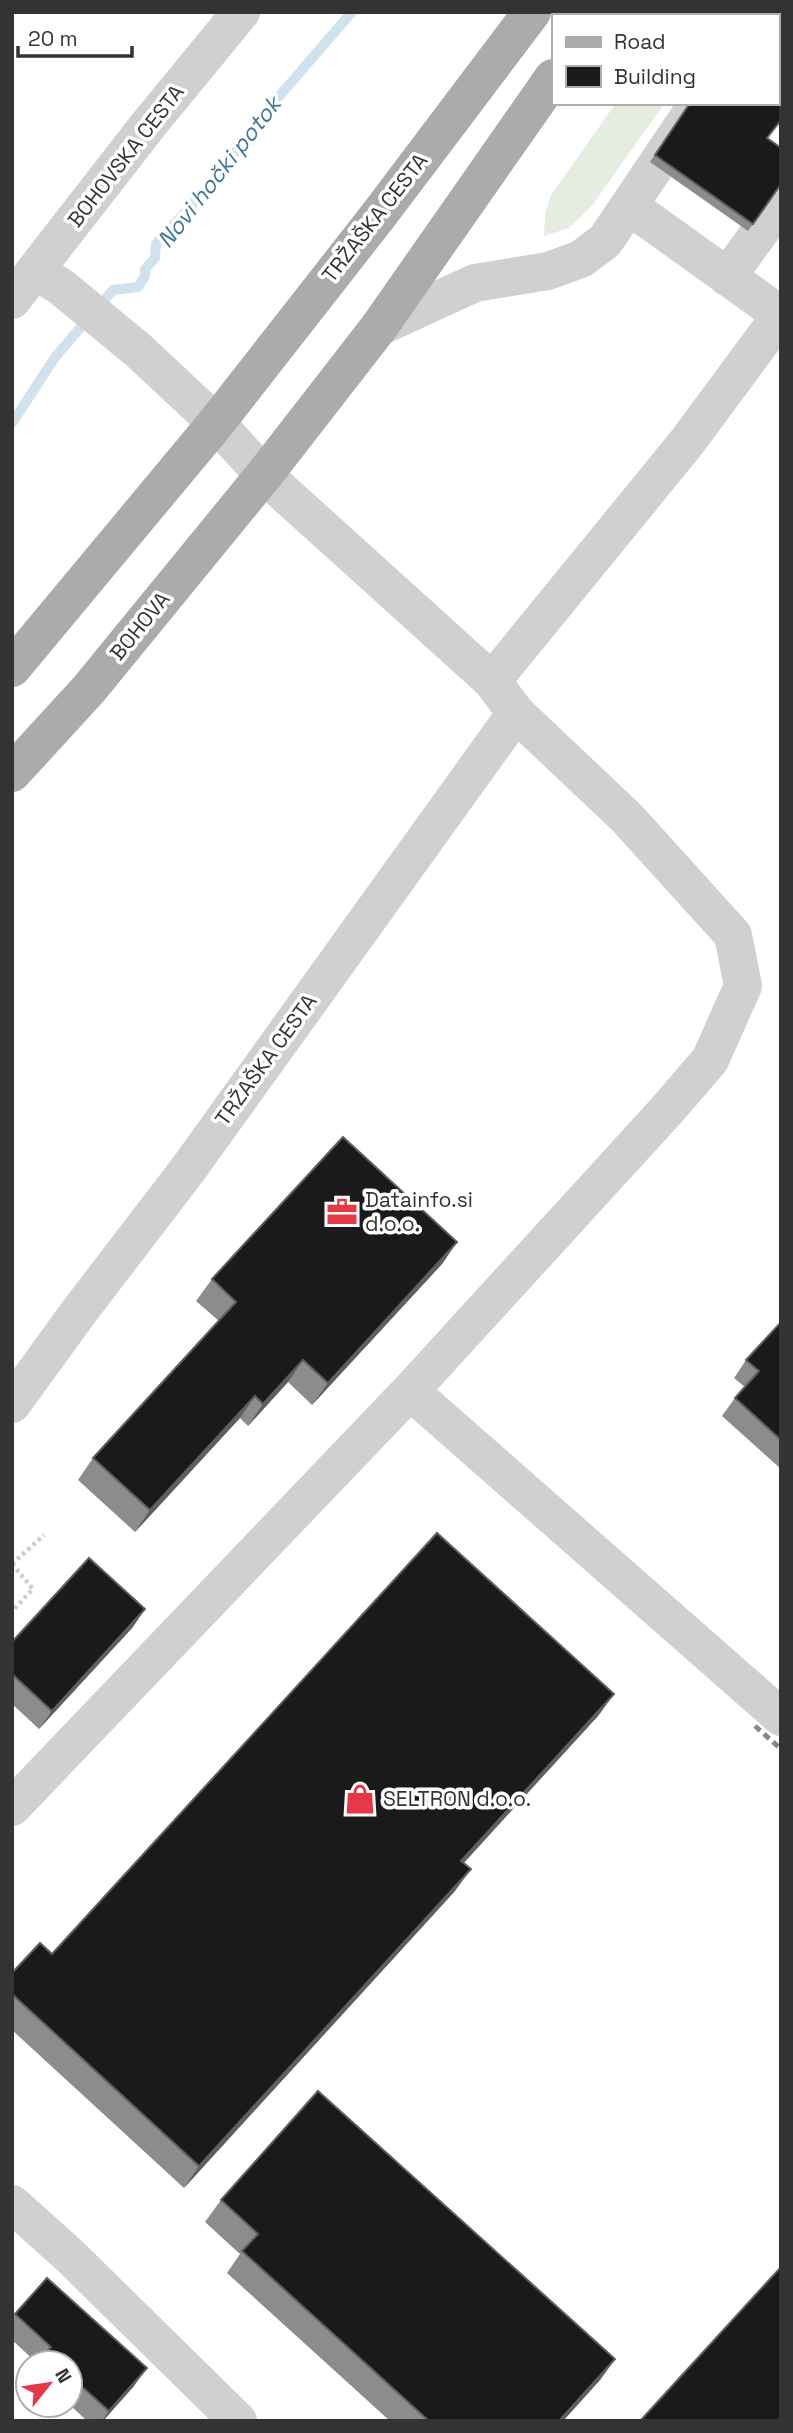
<svg xmlns="http://www.w3.org/2000/svg" width="793" height="2433" font-family="'Space Grotesk',sans-serif">
  <rect width="100%" height="100%" fill="#fff"/>
  <path fill="#e6ecdf" d="M 616,103 L 665,103 L 591,207 L 569,228 L 544,236 L 545,214 L 551,195 Z"/>
  <g fill="none" stroke-linecap="round" stroke-linejoin="round">
    <path stroke="#cfe2ee" stroke-width="10" d="M 12,423 L 56,356 L 113,290 L 138,287 L 145,276 L 145,269 L 155,258 L 156,244 L 210,185 L 269,108 L 352,12"/>
    <path stroke="#cdcdcd" stroke-width="4.5" stroke-dasharray="3.5 3.5" stroke-linecap="butt" d="M 12,1564 L 33,1589 L 12,1611
      M 12,1564 L 44,1535"/>
    <path stroke="#d0d0d0" stroke-width="38" d="M 757,16 L 759,12
      M 629,206 L 781,315
      M 727,277 L 781,203
      M 12,300 L 149,124 L 241,12
      M 379,327 L 475,283 L 548,271 L 581,259 L 605,241 L 698,103
      M 492,681 L 687,442 L 781,315
      M 410,1391 L 781,1717
      M 12,1404 L 78,1313 L 189,1168 L 516,713
      M 12,1807 L 410,1391 L 666,1111 L 710,1060 L 743,986 L 733,935 L 627,818 L 516,713 L 492,681 L 264,475 L 216,423 L 138,350 L 60,286 L 35,271
      M 12,2204 L 69,2255 L 238,2421"/>
    <path stroke="#ababab" stroke-width="38" d="M 597,16 L 600,12
      M 12,668 L 216,423 L 381,212 L 532,12
      M 12,773 L 89,689 L 264,475 L 379,327 L 553,78"/>
    <path stroke="#888" stroke-width="5" stroke-dasharray="7 5" stroke-linecap="butt" d="M 755,1726 L 781,1749"/>
  </g>
  <path fill="#8c8c8c" d="M 781,18 L 781,120 L 767,138 L 781,184 L 748,231 L 650,162 L 690,103 L 777,103 L 777,23 Z
    M 457,1242 L 442,1264 L 312,1405 L 288,1382 L 248,1426 L 240,1418 L 135,1532 L 78,1480 L 93,1458 L 219,1321 L 196,1301 L 212,1279 Z
    M 781,1322 L 781,1469 L 722,1416 L 735,1398 L 745,1387 L 734,1378 L 746,1360 Z
    M 133,1627 L 39,1729 L 12,1704 L 12,1642 Z
    M 614,1694 L 598,1716 L 464,1863 L 455,1891 L 184,2188 L 12,2030 L 12,1973 Z
    M 221,2200 L 615,2359 L 600,2380 L 563,2421 L 390,2421 L 227,2273 L 240,2254 L 205,2222 Z
    M 15,2314 L 134,2386 L 103,2421 L 87,2421 L 70,2405 L 70,2363 L 37,2363 L 12,2340 L 12,2318 Z"/>
  <path fill="#5f5f5f" d="M 457,1242 L 442,1264 L 312,1405 L 328,1383 Z
    M 303,1360 L 288,1382 L 248,1426 L 263,1404 Z
    M 255,1396 L 240,1418 L 135,1532 L 150,1510 Z
    M 145,1609 L 133,1627 L 39,1729 L 52,1711 Z
    M 614,1694 L 598,1716 L 446,1882 L 461,1861 Z
    M 471,1869 L 455,1891 L 184,2188 L 199,2166 Z
    M 615,2359 L 600,2380 L 563,2421 L 559,2421 Z
    M 147,2368 L 134,2386 L 103,2421 L 102,2421 L 109,2411 Z"/>
  <path fill="#1a1a1a" stroke="#5f5f5f" stroke-width="2" d="M 781,18 L 781,75 L 777,73 L 777,23 Z
    M 777,89 L 781,92 L 781,120 L 767,138 L 781,148 L 781,184 L 753,224 L 655,155 L 690,103 L 777,103 Z
    M 343,1137 L 457,1242 L 328,1383 L 303,1360 L 263,1404 L 255,1396 L 150,1510 L 93,1458 L 236,1302 L 212,1279 Z
    M 781,1322 L 781,1440 L 735,1398 L 759,1371 L 746,1360 Z
    M 437,1533 L 614,1694 L 461,1861 L 471,1869 L 199,2166 L 12,1994 L 12,1973 L 40,1943 L 52,1954 Z
    M 89,1558 L 145,1609 L 52,1711 L 12,1674 L 12,1642 Z
    M 318,2091 L 615,2359 L 559,2421 L 429,2421 L 242,2251 L 258,2234 L 221,2200 Z
    M 781,2267 L 781,2421 L 640,2421 Z
    M 47,2278 L 147,2368 L 109,2411 L 70,2376 L 70,2363 L 55,2363 L 45,2354 L 51,2347 L 15,2314 Z"/>
  <defs>
    <g id="office-bare" transform="scale(2.415)"><path d="M-6-3h4V-5.5h4V-3h4V5H-6ZM-1-4.5V-3h2v-1.5ZM-6 0V1H6V0Z" fill="#e63946" stroke="#fff" stroke-width="2.5" paint-order="stroke"/></g>
    <g id="shop-bare" transform="scale(2.415)"><path d="M-5-2.5h2.3a2.7 3.5 0 0 1 5.4 0H5L5.5 6h-11ZM-1.5-2.5h3a1.5 2.3 0 0 0-3 0Z" fill="#e63946" stroke="#fff" stroke-width="2.5" paint-order="stroke"/></g>
  </defs>
  <g fill-rule="evenodd">
    <use href="#office-bare" x="342" y="1212"/>
    <use href="#shop-bare" x="360" y="1799"/>
  </g>
  <g text-anchor="middle" stroke-width="7" stroke-linejoin="round" paint-order="stroke">
    <g font-size="21" fill="#333" stroke="#fff">
      <text transform="translate(126 156) rotate(-52)" y="7">BOHOVSKA CESTA</text>
      <text transform="translate(375 218) rotate(-52)" y="7">TRŽAŠKA CESTA</text>
      <text transform="translate(140 626) rotate(-51)" y="7">BOHOVA</text>
      <text transform="translate(266 1060) rotate(-54)" y="7">TRŽAŠKA CESTA</text>
    </g>
    <g font-size="21" fill="#333" stroke="#fff" text-anchor="start">
      <text x="365" y="1207">Datainfo.si<tspan x="365" dy="24">d.o.o.</tspan></text>
      <text x="383" y="1806">SELTRON d.o.o.</text>
    </g>
    <g font-size="23" font-style="italic" fill="#3f7597" stroke="#fff">
      <text transform="translate(219 172) rotate(-52)" y="8">Novi hočki potok</text>
    </g>
  </g>
  <rect width="793" height="2433" fill="none" stroke="#333333" stroke-width="28"/>
  <rect x="552" y="14" width="228" height="91" fill="#ffffff" stroke="#adadad" stroke-width="2"/>
  <rect x="566" y="37" width="35" height="10" fill="#ababab" stroke="#adadad" stroke-width="2"/>
  <text x="614" y="49" font-size="21" fill="#333333">Road</text>
  <rect x="566" y="66" width="35" height="21" fill="#1a1a1a" stroke="#adadad" stroke-width="2"/>
  <text x="614" y="84" font-size="21" fill="#333333">Building</text>
  <g transform="translate(49 2384) rotate(60)"><circle r="33" fill="#ffffff" stroke="#adadad" stroke-width="2"/>
  <path d="M0-5L12 26L0 18L-12 26Z" fill="#e63946"/>
  <text y="-10" font-size="19" font-weight="bold" text-anchor="middle" fill="#333333">N</text>
  </g>
  <path d="M18 46v10h114v-10" fill="none" stroke="#333333" stroke-width="3.5"/>
  <text x="28" y="46" font-size="21" fill="#333333" stroke="#ffffff" stroke-width="5" paint-order="stroke">20 m</text>
</svg>
